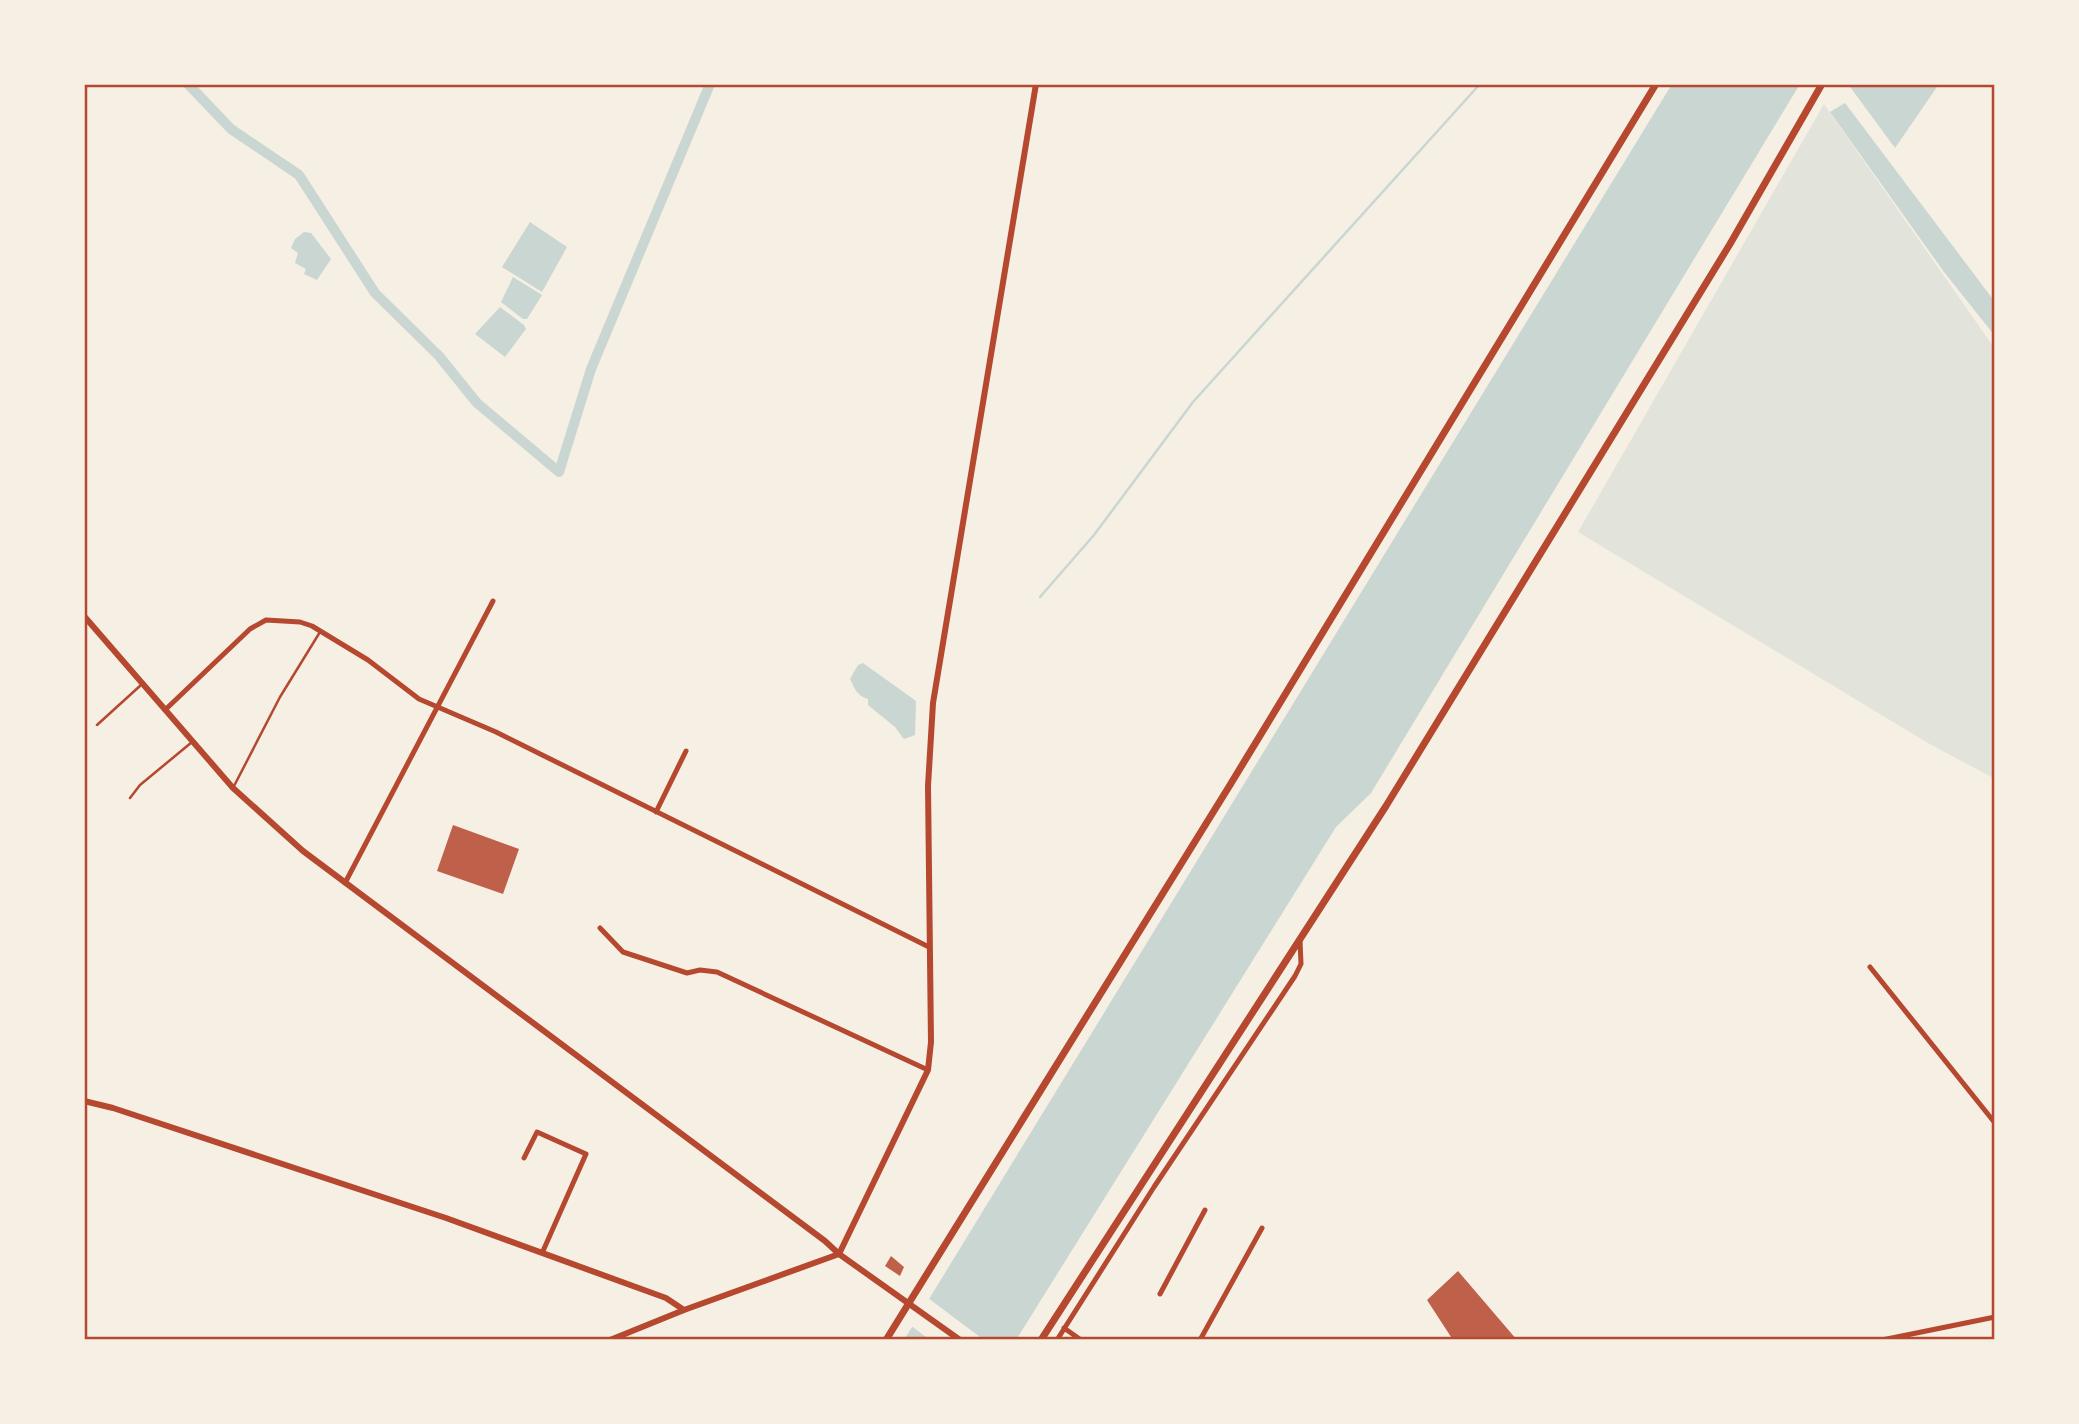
<svg xmlns="http://www.w3.org/2000/svg" width="2079" height="1424" font-family="'Open Sans',sans-serif">
  <rect width="100%" height="100%" fill="#f6efe4"/>
  <path fill="#e2e4dc" d="M 1824,104 L 1995,349 L 1995,779 L 1928,743 L 1578,532 Z"/>
  <path fill="#c9d6d2" d="M 1672,84 L 1800,84 L 1371,793 L 1336,827 L 1016,1340 L 904,1340 Z
    M 1848,84 L 1939,84 L 1895,148 Z
    M 1845,103 L 1995,302 L 1995,336 L 1944,272 L 1830,112 Z
    M 530,222 L 567,247 L 542,292 L 502,267 Z
    M 304,232 L 311,233 L 331,259 L 317,280 L 304,274 L 306,269 L 295,263 L 298,253 L 291,248 L 295,239 Z
    M 513,277 L 542,295 L 527,319 L 523,319 L 501,302 Z
    M 500,307 L 524,325 L 526,329 L 505,357 L 475,334 Z
    M 863,663 L 916,701 L 915,735 L 904,739 L 895,727 L 868,705 L 868,699 C 857,696 855,689 850,679 L 858,665 Z"/>
  <path fill="#f6efe4" d="M 928,1298 L 984,1340 L 930,1340 L 910,1325 Z"/>
  <g fill="none" stroke-linecap="round" stroke-linejoin="round">
    <path stroke="#c9d6d2" stroke-width="2.5" d="M 1040,597 L 1094,535 L 1193,402 L 1480,84"/>
    <path stroke="#c9d6d2" stroke-width="10" d="M 188,84 L 231,129 L 299,175 L 375,293 L 439,356 L 477,403 L 559,472 L 591,369 L 710,84"/>
  </g>
  <path fill="#bf614a" d="M 453,825 L 519,849 L 503,894 L 437,871 Z
    M 891,1256 L 904,1267 L 900,1276 L 885,1266 Z
    M 1458,1271 L 1517,1340 L 1453,1340 L 1427,1300 Z"/>
  <g fill="none" stroke-linecap="round" stroke-linejoin="round">
    <path stroke="#b5482f" stroke-width="2.5" d="M 97,725 L 141,685
      M 233,788 L 280,697 L 320,632
      M 130,798 L 140,785 L 192,742"/>
    <path stroke="#b5482f" stroke-width="5" d="M 165,710 L 250,629 L 266,620 L 300,622 L 312,626 L 368,660 L 419,699 L 496,732 L 929,947
      M 656,812 L 686,751
      M 345,883 L 493,601
      M 600,928 L 623,952 L 687,973 L 700,970 L 717,972 L 928,1070
      M 1870,967 L 1995,1123
      M 524,1158 L 537,1132 L 586,1154 L 543,1251
      M 1160,1294 L 1205,1210
      M 1064,1328 L 1081,1340
      M 1057,1340 L 1154,1187 L 1295,976 L 1301,964 L 1300,940
      M 1200,1340 L 1262,1228
      M 1882,1340 L 1995,1317"/>
    <path stroke="#b5482f" stroke-width="6" d="M 84,616 L 233,788 L 303,851 L 825,1241 L 839,1254 L 960,1340
      M 84,1101 L 113,1108 L 446,1218 L 666,1298 L 684,1310
      M 610,1340 L 684,1310 L 839,1254 L 928,1070 L 931,1042 L 928,786 L 933,703 L 1036,84"/>
    <path stroke="#b5482f" stroke-width="7" d="M 886,1340 L 1230,785 L 1656,84
      M 1041,1340 L 1386,806 L 1730,244 L 1822,84"/>
  </g>
  <rect width="2079" height="1424" fill="none" stroke="#f6efe4" stroke-width="172"/>
  <rect x="86" y="86" width="1907" height="1252" fill="none" stroke="#b5482f" stroke-width="2.5"/>
</svg>
